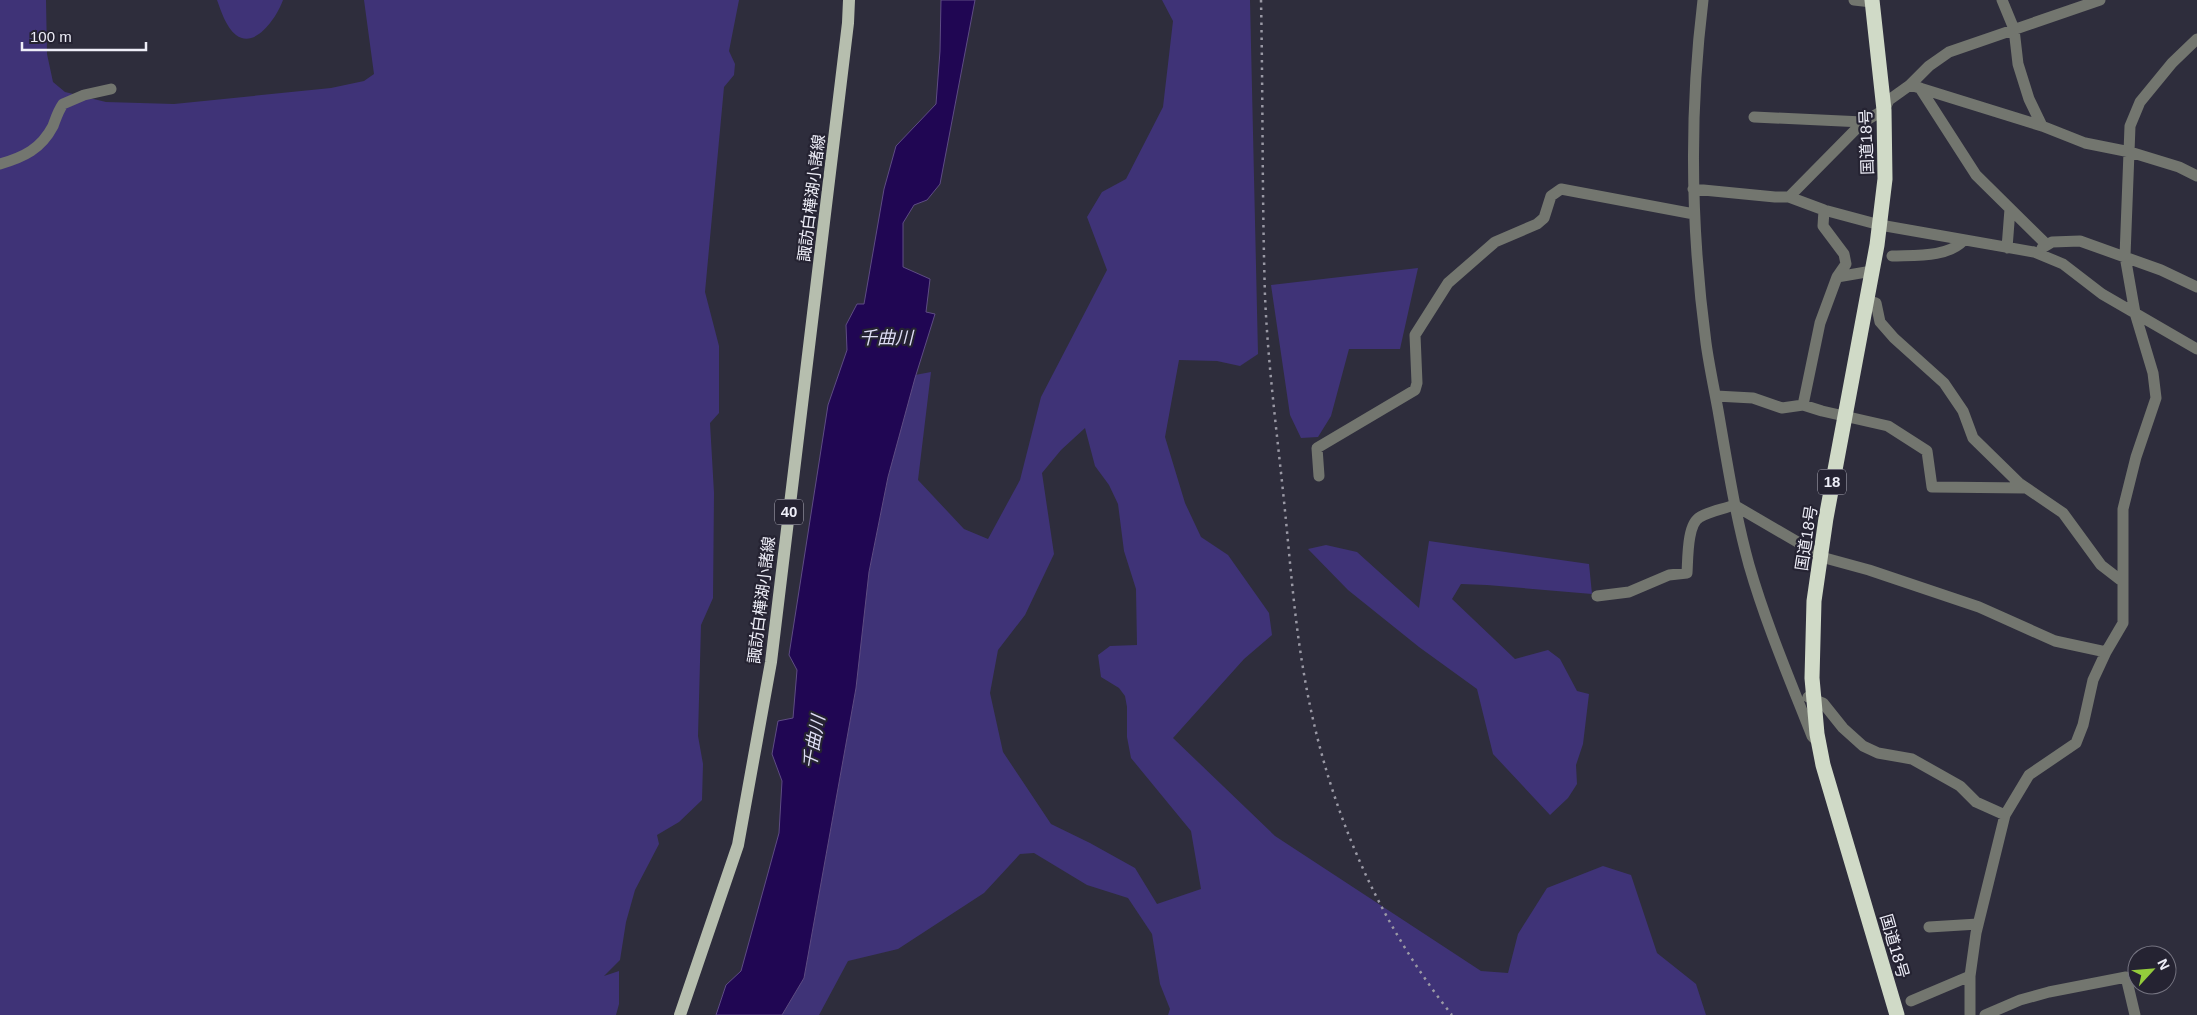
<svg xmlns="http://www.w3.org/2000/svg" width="2197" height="1015" font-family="Helvetica,'Noto Sans JP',sans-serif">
  <rect width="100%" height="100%" fill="#2e2d3c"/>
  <path fill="#3f3377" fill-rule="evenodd" d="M 0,0 L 46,0 L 47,54 L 53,82 L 65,92 L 106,102 L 174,104 L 331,88 L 364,81 L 374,74 L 364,0 L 739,0 L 729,51 L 735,64 L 734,75 L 724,87 L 705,292 L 719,346 L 719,413 L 710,423 L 714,493 L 713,598 L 701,625 L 698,736 L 703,764 L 702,800 L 679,822 L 657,835 L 659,844 L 635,890 L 626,922 L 620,960 L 604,976 L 619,971 L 619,1004 L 616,1015 L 0,1015 Z
    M 217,0 L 283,0 C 278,15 256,50 236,35 C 226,27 221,11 217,0 Z
    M 1162,0 L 1250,0 L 1258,354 L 1240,366 L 1217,361 L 1179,360 L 1165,437 L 1185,503 L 1201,537 L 1228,555 L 1269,613 L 1272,635 L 1244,659 L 1173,738 L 1275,836 L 1481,971 L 1508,973 L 1518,934 L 1547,888 L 1603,866 L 1631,875 L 1657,953 L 1696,984 L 1706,1015 L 1168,1015 L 1170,1009 L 1160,984 L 1152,934 L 1128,898 L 1087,885 L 1034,853 L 1020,854 L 984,893 L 898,949 L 848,961 L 819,1015 L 782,1015 L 804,978 L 856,688 L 869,572 L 888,477 L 915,375 L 931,372 L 918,480 L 964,529 L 988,539 L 1020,480 L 1041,397 L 1107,270 L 1087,217 L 1102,192 L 1126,179 L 1163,107 L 1173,21 ZM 1085,428 L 1095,466 L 1109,485 L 1118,504 L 1124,551 L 1136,589 L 1137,645 L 1110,646 L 1098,655 L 1101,677 L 1119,688 L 1125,696 L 1127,707 L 1127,737 L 1131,758 L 1191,831 L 1201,889 L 1157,904 L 1135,868 L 1090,843 L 1051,824 L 1003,752 L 990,693 L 998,650 L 1025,615 L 1054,554 L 1042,473 L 1061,450 Z
    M 1418,268 L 1400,349 L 1349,349 L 1331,416 L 1318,437 L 1301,438 L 1290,415 L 1271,285 Z
    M 1429,541 L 1589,564 L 1592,594 L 1487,585 L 1461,584 L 1452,599 L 1515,659 L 1548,650 L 1560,659 L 1577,691 L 1589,694 L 1583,744 L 1576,765 L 1577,784 L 1568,798 L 1550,815 L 1493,754 L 1477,689 L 1419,647 L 1348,590 L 1308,549 L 1326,545 L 1357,552 L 1419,608 Z"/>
  <path fill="#200653" stroke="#5e4c84" d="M 941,0 L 975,0 L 940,184 L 927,200 L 914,205 L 903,223 L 903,267 L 930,279 L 926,312 L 935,314 L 915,378 L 888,477 L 869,572 L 856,688 L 804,978 L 782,1015 L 716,1015 L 726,985 L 741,971 L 779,833 L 782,781 L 772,754 L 778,721 L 793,718 L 797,670 L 789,655 L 828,405 L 847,350 L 846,325 L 857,304 L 864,304 L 884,189 L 896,146 L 936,104 L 940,51 Z"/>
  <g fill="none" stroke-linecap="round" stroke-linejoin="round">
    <path stroke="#73766f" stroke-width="11" d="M 1703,0 C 1689,114 1691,230 1706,343 C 1709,365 1714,388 1718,410 C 1727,462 1735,514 1749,565 C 1766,624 1790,680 1812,736 L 1816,740
      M 1854,0 L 1872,2
      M 2002,0 L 2014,29 L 2018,64 L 2029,99 L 2042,126
      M 1910,85 L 2042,126 L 2085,143 L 2130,152 L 2179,167 L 2197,176
      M 1920,88 L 1976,175 L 2047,245
      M 1754,117 L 1863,122
      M 0,164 C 24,157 41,149 53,126 C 56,118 58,111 63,104 L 84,95 L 111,89
      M 1693,189 L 1775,197 L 1789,197 L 1824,210 L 1880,225 L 2034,252 L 2063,264 L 2102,294 L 2197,349
      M 1789,197 L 1863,122 L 1884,110 L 1889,100 L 1910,85 L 1929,66 L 1949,52 L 2100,0
      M 1824,210 L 1823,226 L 1844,254 L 1846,264 L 1837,277
      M 2007,248 L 2010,209
      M 2042,248 L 2052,242 L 2080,241 L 2161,270 L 2197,287
      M 1892,256 C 1915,255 1947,258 1964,240
      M 1866,300 L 1876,303 L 1880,322 L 1894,338 L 1944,383 L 1963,411 L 1973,438 L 2019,483 L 2063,513 L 2101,565 L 2123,582
      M 1716,396 L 1753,398 L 1782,408 L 1803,405 L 1822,411 L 1888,426 L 1927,451 L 1932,487 L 2026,488
      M 1803,405 L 1820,323 L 1837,277 L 1872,271
      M 1319,476 L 1317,448 L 1415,390 L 1417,383 L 1415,335 L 1448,283 L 1495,242 L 1537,224 L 1544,218 L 1551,196 L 1561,189 L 1694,214
      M 1734,505 L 1825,558 L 1869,570 L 1979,607 L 2055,641 L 2106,652
      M 1597,596 L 1629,592 L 1669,575 L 1687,573 C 1688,558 1687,524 1700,517 C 1710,511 1724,509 1734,505
      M 1808,697 L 1823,703 L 1843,728 L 1863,746 L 1878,753 L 1912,759 L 1960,786 L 1976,802 L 2005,815
      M 1929,927 L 1978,924
      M 1911,1001 L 1970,976
      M 1970,1015 L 1970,976 L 1976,933 L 2005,815 L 2029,775 L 2076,743 L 2083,725 L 2093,680 L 2106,652 L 2123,623 L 2123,509 L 2136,457 L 2156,398 L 2153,373 L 2135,313 L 2125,256 L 2130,126 L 2140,102 L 2172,63 L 2197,39
      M 1985,1015 L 2020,1000 L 2049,992 L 2126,977 L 2135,1015"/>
    <path stroke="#b6beae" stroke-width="12" d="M 680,1015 L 738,845 L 771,662 L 848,23 L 849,0"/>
    <path stroke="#d0dac7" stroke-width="15" d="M 1872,0 L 1884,110 L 1885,179 L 1877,245 L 1826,518 L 1814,601 L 1812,678 L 1817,734 L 1823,765 L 1897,1015"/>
    <path stroke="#9a99a5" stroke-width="2.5" stroke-dasharray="2.5 5" stroke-linecap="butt" d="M 1261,0 C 1263,99 1262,197 1265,296 C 1268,365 1277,433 1284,501 C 1290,559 1294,617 1304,674 C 1325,798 1374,917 1452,1015"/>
  </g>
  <g text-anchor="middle" stroke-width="4.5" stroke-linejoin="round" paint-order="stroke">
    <g fill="#252332" stroke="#b2b1bd" stroke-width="1">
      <rect x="1818" y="469.5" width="28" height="25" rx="4"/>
      <rect x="775" y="499.5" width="28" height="25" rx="4"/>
    </g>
    <g font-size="15" font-weight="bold" fill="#eeeef8">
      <text x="1832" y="487">18</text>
      <text x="789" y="517">40</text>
    </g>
    <g font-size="16" fill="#eeeef8" stroke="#252332">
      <text transform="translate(1866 142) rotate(-92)" y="6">国道18号</text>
      <text transform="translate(811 198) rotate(-83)" y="6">諏訪白樺湖小諸線</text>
      <text transform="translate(1806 538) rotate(-81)" y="6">国道18号</text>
      <text transform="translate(761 600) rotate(-83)" y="6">諏訪白樺湖小諸線</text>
      <text transform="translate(1895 946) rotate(74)" y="6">国道18号</text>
    </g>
    <g font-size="18" font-style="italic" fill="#dddcf3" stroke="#252332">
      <text x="886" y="344">千曲川</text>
      <text transform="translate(814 742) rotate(-80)" y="6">千曲川</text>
    </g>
  </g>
  <g transform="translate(2152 970) rotate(64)"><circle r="24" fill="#252332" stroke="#757481"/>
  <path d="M0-4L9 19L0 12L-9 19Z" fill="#94cc3c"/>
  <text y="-8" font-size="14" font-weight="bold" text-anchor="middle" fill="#eeeef8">N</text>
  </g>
  <path d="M22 42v8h124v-8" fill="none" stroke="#eeeef8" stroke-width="2.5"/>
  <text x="30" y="42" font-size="15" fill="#eeeef8" stroke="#252332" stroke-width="4" paint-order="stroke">100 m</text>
</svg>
